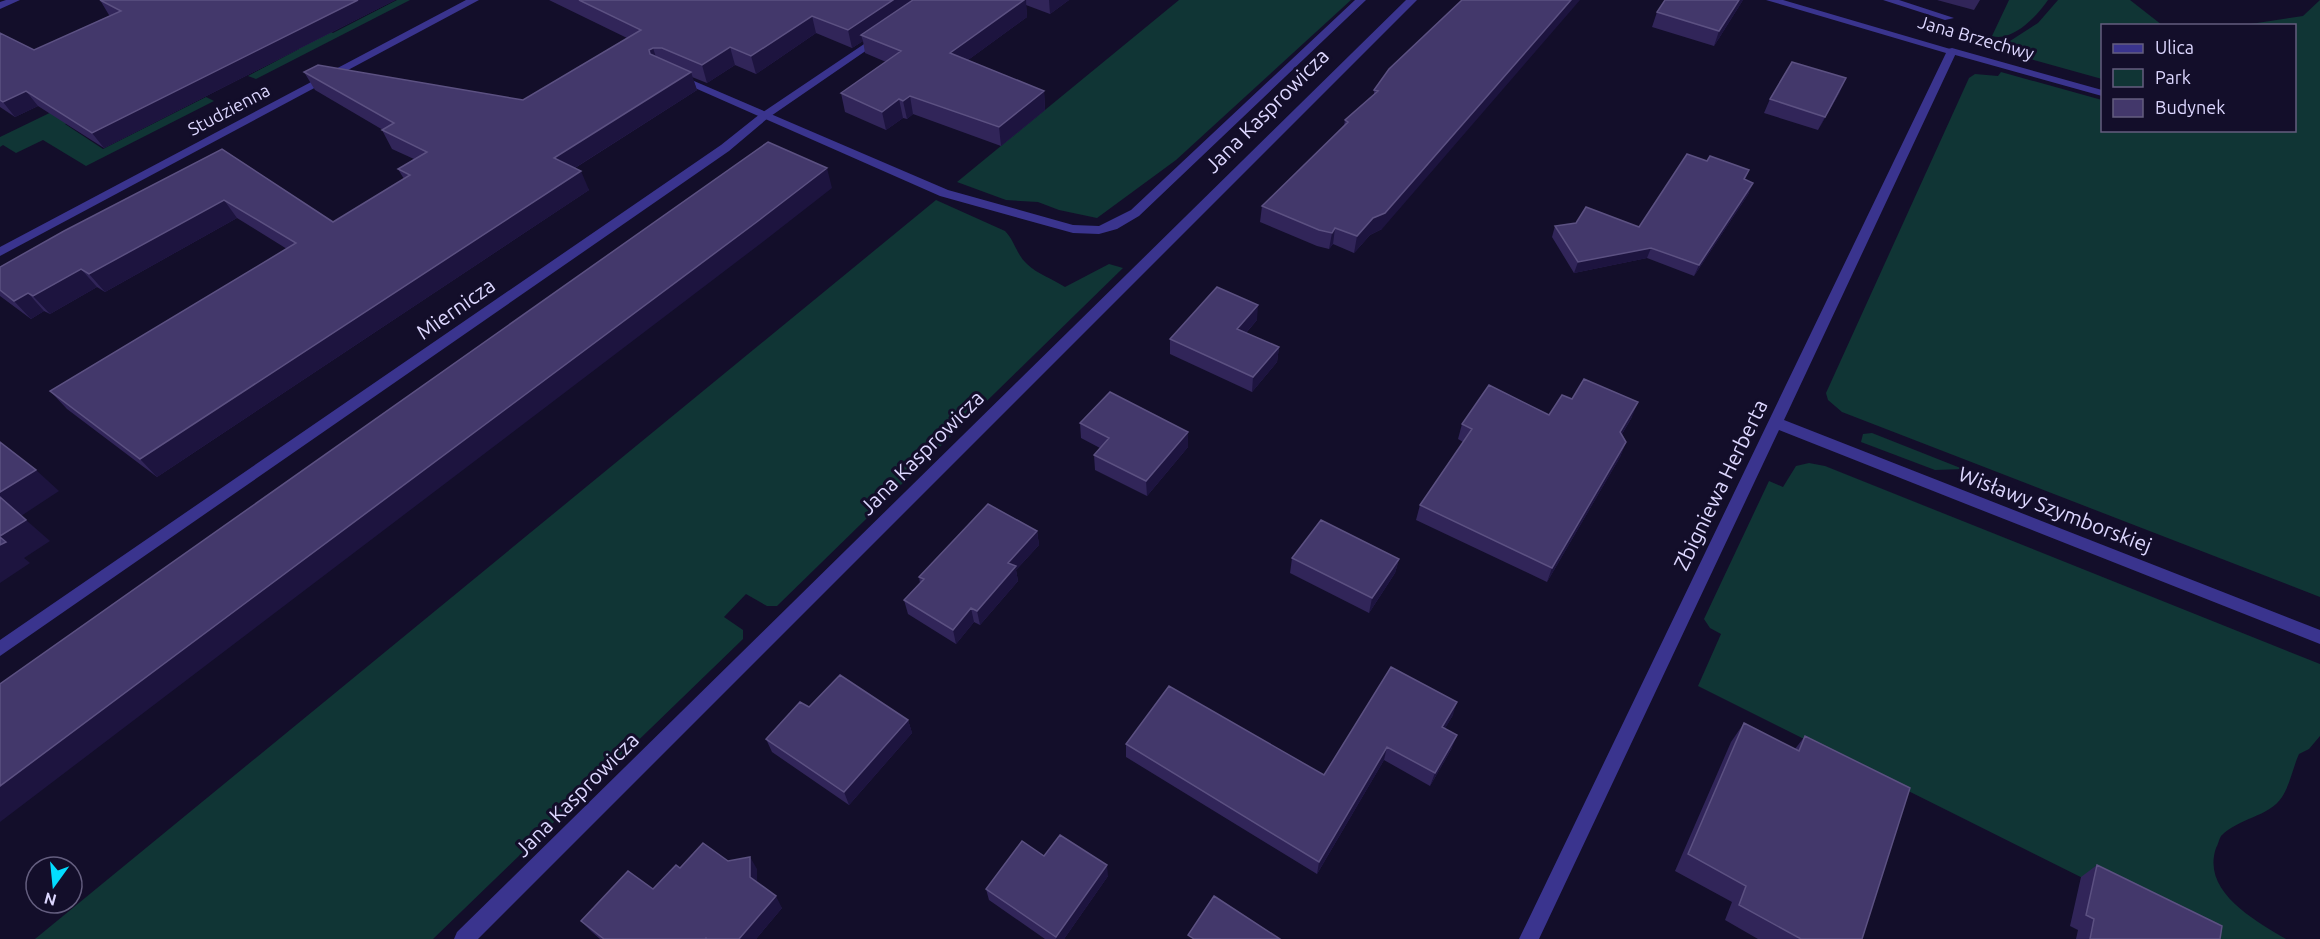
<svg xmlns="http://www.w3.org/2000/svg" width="2320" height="939" font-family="Ubuntu,sans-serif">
  <rect width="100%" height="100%" fill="#130e2a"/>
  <path fill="#103535" d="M 397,0 L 410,0 L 256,79 L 248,76 L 299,49 L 260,28 L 65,124 L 103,149 L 206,97 L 214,101 L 86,166 L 43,140 L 16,153 L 3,145 L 0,147 L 0,137 L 128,75 L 293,13 L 333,33 Z
    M 1179,0 L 1351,0 L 1176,160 L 1097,218 L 1059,210 L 1038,202 L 1006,200 L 957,182 Z
    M 2009,0 L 2048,0 C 2037,16 2013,42 1992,36 Z
    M 2058,0 L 2130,0 L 2162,25 L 2102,26 L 2102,79 L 2005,52 L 2010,41 L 2038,23 Z
    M 2320,0 L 2320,597 L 1842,412 L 1828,400 L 1826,393 L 1969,78 L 1975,74 L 1998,76 L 2001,72 L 2102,100 L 2102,130 L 2294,130 L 2294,26 L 2244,25 L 2303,16 Z
    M 936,200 L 1005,231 C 1015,241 1016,254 1027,264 C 1037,274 1053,279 1065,287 L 1109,264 L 1123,268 L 777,606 L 767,606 L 746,594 L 724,617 L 743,630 L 743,639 L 433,939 L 35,939 Z
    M 1872,433 L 1963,469 L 1935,470 L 1861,442 L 1863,434 Z
    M 1809,463 L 1825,466 L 2320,664 L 2320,736 L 2309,749 L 2299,754 C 2293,767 2290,785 2282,797 C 2269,817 2238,818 2221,836 C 2219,839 2218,845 2216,848 C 2201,892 2256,921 2286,939 L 2205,939 L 1698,686 L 1721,634 L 1710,628 L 1704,619 L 1769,481 L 1783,487 L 1796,466 Z"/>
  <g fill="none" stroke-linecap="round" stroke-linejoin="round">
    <path fill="#3a348e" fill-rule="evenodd" d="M 1355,0 L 1366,0 L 1139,216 L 1117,229 L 1099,234 L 1073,233 L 940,196 L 670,77 L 672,75 L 680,75 L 948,190 L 1073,225 L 1099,226 L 1131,210 Z
      M 1883,0 L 1899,0 L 1954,18 L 1945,20 Z
      M 1952,48 L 2102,90 L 2102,96 L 1948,53 L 1948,49 Z"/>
    <path fill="#3a348e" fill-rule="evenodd" d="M 6,0 L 20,0 L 0,9 L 0,2 Z
      M 466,0 L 479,0 L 0,256 L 0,247 Z
      M 1406,0 L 1417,0 L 478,939 L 454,939 L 457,932 Z
      M 1766,0 L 1783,0 L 1957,51 L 1784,420 L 2320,630 L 2320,644 L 1779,430 L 1539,939 L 1519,939 L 1946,53 Z
      M 879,34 L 883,35 L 883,39 L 768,118 L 729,151 L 0,656 L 0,640 L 721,145 L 760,114 Z"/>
  </g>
  <path fill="#312559" d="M 100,0 L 395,0 L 104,148 L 38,106 L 15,117 L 0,107 L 0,33 L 34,50 L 111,15 L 109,15 Z
    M 549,0 L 1069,0 L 1050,14 L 1026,5 L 1027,17 L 968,60 L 1044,91 L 1045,110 L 1001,146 L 913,114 L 907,119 L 903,118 L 886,130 L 845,112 L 841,93 L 886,62 L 865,53 L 863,41 L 852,48 L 816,33 L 756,74 L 735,65 L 707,83 L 692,77 L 697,90 L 575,168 L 589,190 L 157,477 L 67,409 L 50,391 L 287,249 L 237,218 L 105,292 L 97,287 L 50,314 L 44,311 L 31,319 L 0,296 L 0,267 L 222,149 L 333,222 L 404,179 L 398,169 L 414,159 L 392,149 L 382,130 L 383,130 L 315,90 L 304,72 L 523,100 L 627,38 Z
    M 1743,0 L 1714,46 L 1652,27 L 1657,12 Z
    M 1937,0 L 1980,0 L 1974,10 Z
    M 1389,69 L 1382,229 L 1370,235 L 1354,253 L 1333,244 L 1329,249 L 1317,246 L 1260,222 L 1262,206 L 1344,126 L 1345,120 L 1374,95 L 1374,90 Z
    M 1840,92 L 1818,130 L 1764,113 L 1770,99 Z
    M 1707,161 L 1749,170 L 1745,180 L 1749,193 L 1694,276 L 1647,258 L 1574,273 L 1552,237 L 1555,226 L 1639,227 Z
    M 1257,320 L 1246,333 L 1279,347 L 1277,362 L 1252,392 L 1170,354 L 1170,339 Z
    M 1572,399 L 1632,417 L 1622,434 L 1626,442 L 1620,457 L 1547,582 L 1416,520 L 1420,505 L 1463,442 L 1458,439 L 1462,424 L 1549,415 Z
    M 1080,423 L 1188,447 L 1147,496 L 1095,470 L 1094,455 L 1100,448 L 1081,438 Z
    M 1037,531 L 1039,545 L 1016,570 L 1018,581 L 980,625 L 974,622 L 956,644 L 908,614 L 904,600 L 920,583 L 919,577 Z
    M 1292,558 L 1399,559 L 1395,573 L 1369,613 L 1290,573 Z
    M 1453,715 L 1445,728 L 1452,748 L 1430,786 L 1384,760 L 1317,874 L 1126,757 L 1126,744 L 1324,775 Z
    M 908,720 L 912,733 L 849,805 L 772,752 L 766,739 Z
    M 1744,723 L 1795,749 L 1805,736 L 1862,939 L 1758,939 L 1725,920 L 1732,902 L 1675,871 L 1731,742 Z
    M 1044,856 L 1108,876 L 1064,939 L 1045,939 L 989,900 L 986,889 Z
    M 728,861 L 757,869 L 757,882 L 782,908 L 756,939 L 600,939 L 592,932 L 581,921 L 653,889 L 680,868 Z
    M 2097,865 L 2220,939 L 2076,939 L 2078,930 L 2070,926 L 2081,877 Z"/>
  <path fill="#1d143f" d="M 358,0 L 395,0 L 104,148 L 92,133 Z
    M 893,0 L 922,0 L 861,35 L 863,41 L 852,48 L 848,30 Z
    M 1024,0 L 1026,0 L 1027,17 L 953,71 L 950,53 Z
    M 1049,0 L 1069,0 L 1050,14 Z
    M 1571,0 L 1580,0 L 1382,229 L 1370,235 L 1354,253 L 1357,236 Z
    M 1739,0 L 1743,0 L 1714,46 L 1719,31 Z
    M 812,16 L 816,33 L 756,74 L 751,56 Z
    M 730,47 L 735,65 L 707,83 L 702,65 Z
    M 653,48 L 659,66 L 656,72 L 649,50 Z
    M 691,72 L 697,90 L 562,176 L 554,158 Z
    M 1846,78 L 1840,92 L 1818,130 Z
    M 26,91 L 38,106 L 15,117 L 3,102 Z
    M 1044,91 L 1045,110 L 1001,146 L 999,127 Z
    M 910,96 L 913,114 L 907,119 L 903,101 Z
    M 899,99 L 903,118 L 886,130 L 882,112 Z
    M 827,168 L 832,188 L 764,241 L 0,822 L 0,786 Z
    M 581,171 L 589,190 L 157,477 L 140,459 Z
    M 1753,183 L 1749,193 L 1694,276 L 1699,265 Z
    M 224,200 L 237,218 L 105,292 L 89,274 Z
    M 1335,228 L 1333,244 L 1329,249 L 1332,233 Z
    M 1651,248 L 1647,258 L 1574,273 L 1578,262 Z
    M 81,269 L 97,287 L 50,314 L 33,296 Z
    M 28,293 L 44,311 L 31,319 L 14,301 Z
    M 1258,305 L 1257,320 L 1236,344 L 1237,329 Z
    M 1279,347 L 1277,362 L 1252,392 L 1253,377 Z
    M 1638,402 L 1632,417 L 1614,447 L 1620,432 Z
    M 1188,432 L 1188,447 L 1147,496 L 1146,481 Z
    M 1626,442 L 1620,457 L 1547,582 L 1552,568 Z
    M 36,470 L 59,491 L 21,516 L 0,497 L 0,492 Z
    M 26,520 L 50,541 L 24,558 L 30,563 L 0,583 L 0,536 Z
    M 1037,531 L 1039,545 L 1016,570 L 1018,581 L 980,625 L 977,611 L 1008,563 Z
    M 1399,559 L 1395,573 L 1369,613 L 1372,598 Z
    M 971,608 L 974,622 L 956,644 L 953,630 Z
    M 1457,702 L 1453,715 L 1438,740 L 1442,727 Z
    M 908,720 L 912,733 L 849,805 L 844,792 Z
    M 1457,735 L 1452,748 L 1430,786 L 1435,773 Z
    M 1387,747 L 1384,760 L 1317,874 L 1319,862 Z
    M 750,857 L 757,869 L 757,889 L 750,877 Z
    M 1107,865 L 1108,876 L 1064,939 L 1056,939 L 1056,937 Z
    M 776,896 L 782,908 L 756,939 L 739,939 Z"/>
  <path fill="#43386b" stroke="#5c5182" stroke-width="1.5" d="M 100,0 L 358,0 L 92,133 L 26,91 L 3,102 L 0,100 L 0,33 L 34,50 L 121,11 Z
    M 579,0 L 893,0 L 848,30 L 812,16 L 751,56 L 730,47 L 702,65 L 662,48 L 653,48 L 649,50 L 650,54 L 691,72 L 554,158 L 581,171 L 140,459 L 50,391 L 296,243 L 224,200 L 89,274 L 81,269 L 33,296 L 28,293 L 14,301 L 0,290 L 0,267 L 64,231 L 222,149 L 333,222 L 410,175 L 398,169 L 427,152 L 382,130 L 394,123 L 304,72 L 318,65 L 523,100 L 641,30 Z
    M 913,0 L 1024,0 L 950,53 L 1044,91 L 999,127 L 910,96 L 903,101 L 899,99 L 882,112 L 841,93 L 901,51 L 861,35 Z
    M 1462,0 L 1571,0 L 1385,213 L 1373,218 L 1357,236 L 1335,228 L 1332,233 L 1319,230 L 1262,206 L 1348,122 L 1345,120 L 1378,91 L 1374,90 L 1389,69 Z
    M 1665,0 L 1739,0 L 1719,31 L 1657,12 Z
    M 1792,62 L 1846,78 L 1825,117 L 1770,99 Z
    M 768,142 L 827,168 L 758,221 L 0,786 L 0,684 Z
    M 1687,154 L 1707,161 L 1710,156 L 1749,170 L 1744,179 L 1753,183 L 1699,265 L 1651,248 L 1578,262 L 1555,226 L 1576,223 L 1586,207 L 1639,227 Z
    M 1217,287 L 1258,305 L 1237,329 L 1279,347 L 1253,377 L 1170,339 Z
    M 1584,379 L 1638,402 L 1620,432 L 1626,442 L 1552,568 L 1420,505 L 1472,429 L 1462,424 L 1489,385 L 1549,415 L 1562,395 L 1572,399 Z
    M 1110,392 L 1188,432 L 1146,481 L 1094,455 L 1109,438 L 1080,423 Z
    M 0,442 L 36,470 L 0,492 Z
    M 0,497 L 26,520 L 0,536 Z
    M 988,504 L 1037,531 L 1008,563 L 1016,566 L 977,611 L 971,608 L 953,630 L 904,600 L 924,579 L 919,577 Z
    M 1321,520 L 1399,559 L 1372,598 L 1292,558 Z
    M 0,537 L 6,542 L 0,545 Z
    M 1391,667 L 1457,702 L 1442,727 L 1457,735 L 1435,773 L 1387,747 L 1319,862 L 1126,744 L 1169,686 L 1324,775 Z
    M 840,675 L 908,720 L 844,792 L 766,739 L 800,702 L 809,707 Z
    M 1744,723 L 1799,751 L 1805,736 L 1910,788 L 1862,939 L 1801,939 L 1739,905 L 1746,886 L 1688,854 Z
    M 1060,835 L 1107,865 L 1056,937 L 986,889 L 1022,841 L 1044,856 Z
    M 703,843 L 728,861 L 750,857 L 750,877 L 776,896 L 739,939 L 707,939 L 706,938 L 705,939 L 604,939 L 581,921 L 628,871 L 653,889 L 676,865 L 680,868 Z
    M 2097,865 L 2222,926 L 2220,939 L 2090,939 L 2094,919 L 2086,915 Z
    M 1214,896 L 1280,939 L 1194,939 L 1188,935 Z"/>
  <g text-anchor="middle" stroke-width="6" stroke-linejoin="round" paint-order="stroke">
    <g font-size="18" fill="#ddd7ff" stroke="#130e2a">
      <text transform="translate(1976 38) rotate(16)" y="6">Jana Brzechwy</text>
      <text transform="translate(229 110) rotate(-28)" y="6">Studzienna</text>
    </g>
    <g font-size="21" fill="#ddd7ff" stroke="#130e2a">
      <text transform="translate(1267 111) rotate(-45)" y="7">Jana Kasprowicza</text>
      <text transform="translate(456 309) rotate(-35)" y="7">Miernicza</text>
      <text transform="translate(922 453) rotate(-45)" y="7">Jana Kasprowicza</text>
      <text transform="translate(1721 485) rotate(-64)" y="7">Zbigniewa Herberta</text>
      <text transform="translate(2055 510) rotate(21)" y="7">Wisławy Szymborskiej</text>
      <text transform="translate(577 795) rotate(-45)" y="7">Jana Kasprowicza</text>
    </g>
  </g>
  <rect x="2101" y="24" width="195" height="108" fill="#130e2a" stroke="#645e7f" stroke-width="1.5"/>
  <rect x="2113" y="44" width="30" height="9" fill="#3a348e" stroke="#645e7f" stroke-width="1.5"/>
  <text x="2155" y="54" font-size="18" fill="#ddd7ff">Ulica</text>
  <rect x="2113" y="69" width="30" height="18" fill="#103535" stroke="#645e7f" stroke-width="1.5"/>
  <text x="2155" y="84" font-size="18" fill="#ddd7ff">Park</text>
  <rect x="2113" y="99" width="30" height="18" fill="#43386b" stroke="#645e7f" stroke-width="1.5"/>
  <text x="2155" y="114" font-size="18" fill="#ddd7ff">Budynek</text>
  <g transform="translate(54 885) rotate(195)"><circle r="28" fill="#130e2a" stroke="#645e7f" stroke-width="1.5"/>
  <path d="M0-4.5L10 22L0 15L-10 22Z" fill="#03ddff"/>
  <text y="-9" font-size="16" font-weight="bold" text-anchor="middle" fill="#ddd7ff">N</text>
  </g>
</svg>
